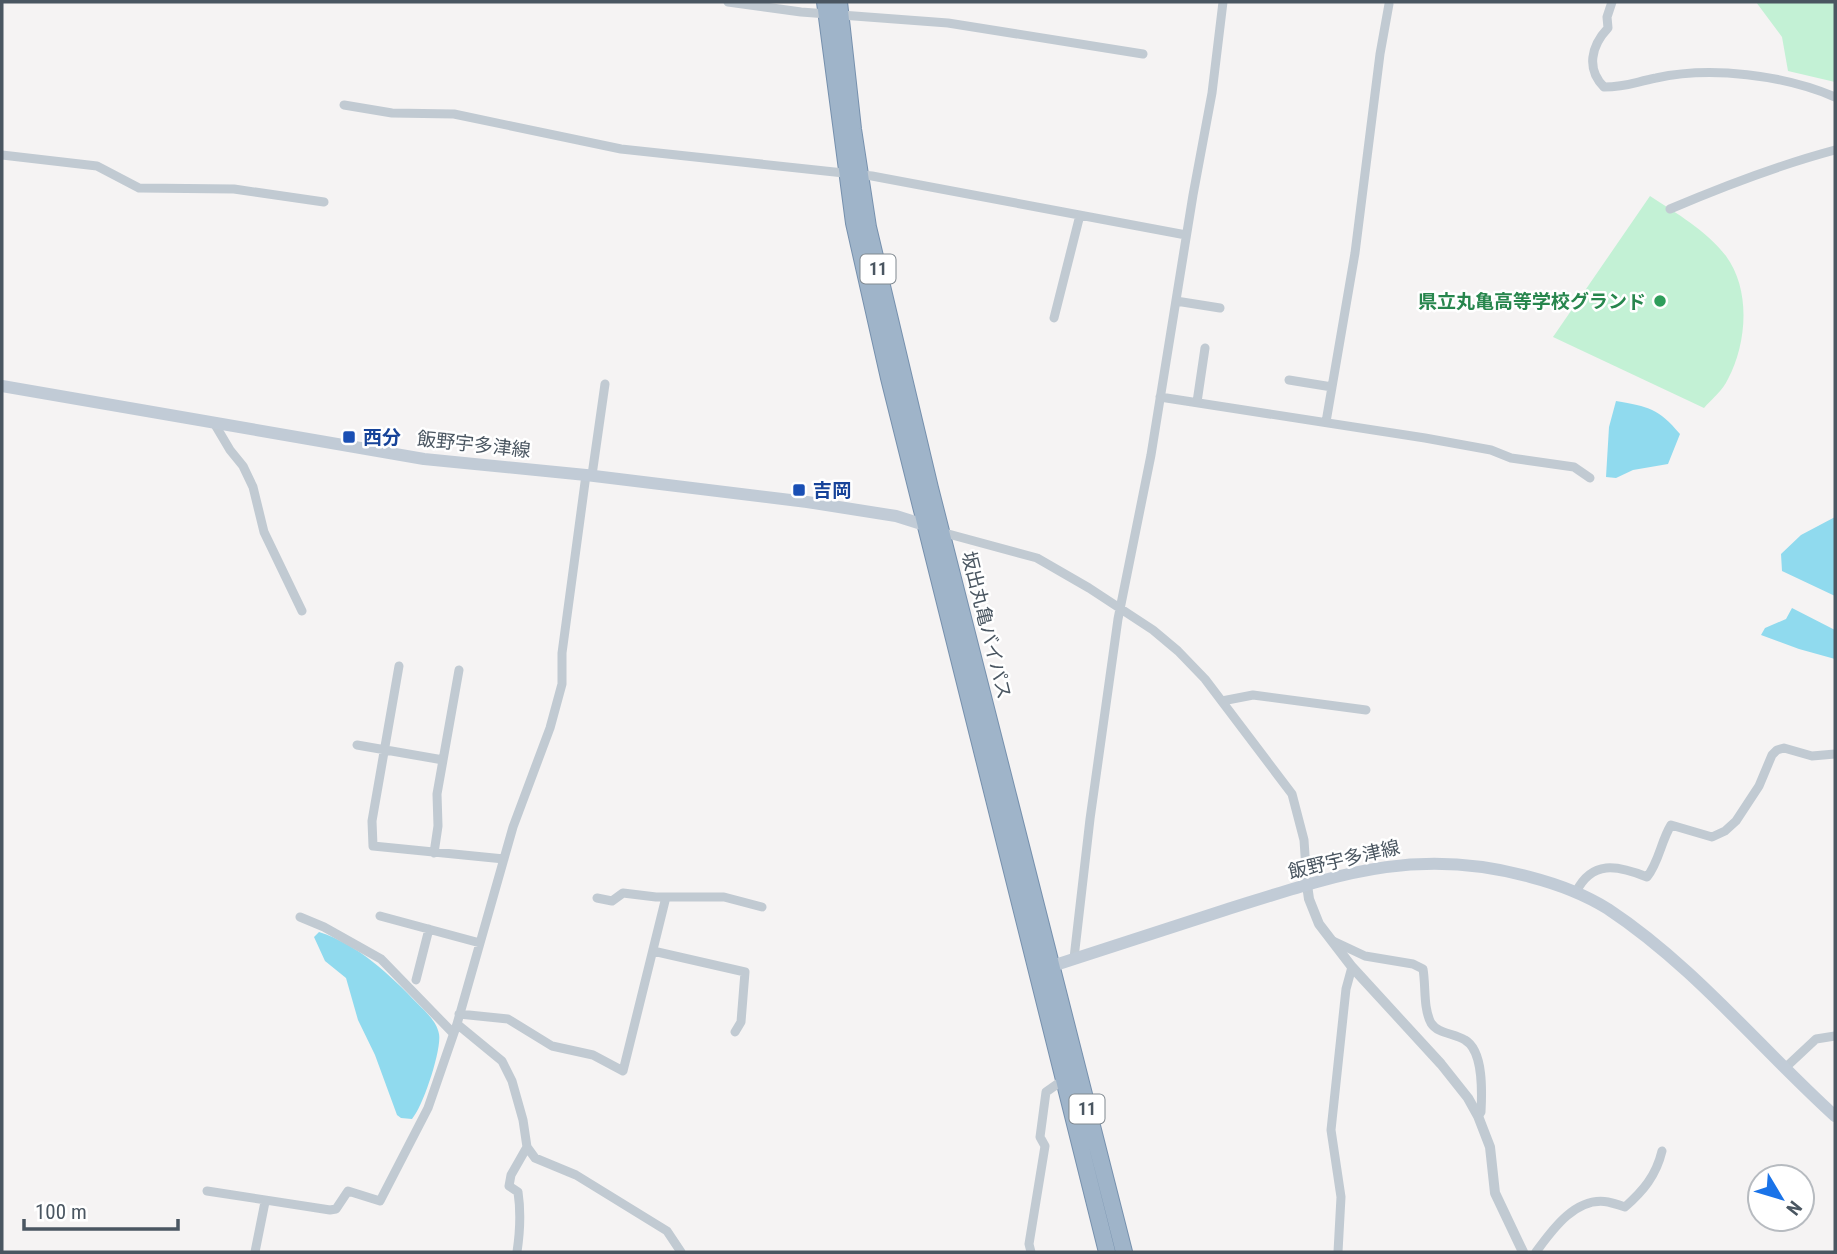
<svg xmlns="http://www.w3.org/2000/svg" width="1837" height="1254" font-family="'Roboto Condensed','Noto Sans JP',sans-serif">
  <rect width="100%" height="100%" fill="#f5f3f3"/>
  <path fill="#c3f1d5" d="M 1756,2 L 1835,2 L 1835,82 L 1788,71 L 1782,37 Z
    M 1650,196 C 1676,213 1707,231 1726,256 C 1751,290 1747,343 1728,379 C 1723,390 1712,399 1704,408 L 1553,337 Z"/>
  <path fill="#90daee" d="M 1616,401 C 1649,407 1658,408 1680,434 L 1668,464 L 1633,470 L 1616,478 L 1606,477 L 1609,427 Z
    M 1835,517 L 1835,596 L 1782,571 L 1781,554 L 1801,535 Z
    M 1792,608 L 1835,630 L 1835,659 L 1799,649 L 1761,635 L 1765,628 L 1786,619 Z
    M 319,932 C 359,945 389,974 418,1004 C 426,1012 437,1022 439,1034 C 442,1049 423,1107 412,1119 L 401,1118 L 397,1115 L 375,1055 L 358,1020 L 346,978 L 325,961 L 314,937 Z"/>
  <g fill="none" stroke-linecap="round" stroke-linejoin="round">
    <g stroke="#7690ad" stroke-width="18">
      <path id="trunk" d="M 825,2 L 854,223 L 889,378 L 1107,1252
        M 839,2 L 853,129 L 868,227 L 930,488 L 1124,1252"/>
    </g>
    <path stroke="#c1cad2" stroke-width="9" d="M 728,2 L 801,12 L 948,23 L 1143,54
      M 1612,2 L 1607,17 L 1608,28 C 1591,46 1586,69 1604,87 C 1627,87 1635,82 1656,78 C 1711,66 1784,75 1835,97
      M 344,105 L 392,113 L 454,114 L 621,149 L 872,176 L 1186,235
      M 2,155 L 97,166 L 139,188 L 234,189 L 324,202
      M 1670,209 C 1724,186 1779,165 1835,150
      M 1176,301 L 1220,308
      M 1054,318 L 1080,215
      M 1289,380 L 1332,387
      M 1160,397 L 1425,438 L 1491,450 L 1511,458 L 1574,467 L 1590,478
      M 1197,402 L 1205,348
      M 1326,422 L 1355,253 L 1380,54 L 1389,4
      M 214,423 L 230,450 L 243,466 L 253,487 L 264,532 L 302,611
      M 592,475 L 605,384
      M 941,532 L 1037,558 L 1089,588 L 1153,630 L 1178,651 L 1205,679 L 1292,794 L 1304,840 L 1307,885
      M 399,666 L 372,821 L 373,846 L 504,859
      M 1222,701 L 1253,695 L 1366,710
      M 357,745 L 443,760
      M 434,853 L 438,826 L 437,794 L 459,670
      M 1576,892 C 1592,860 1617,865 1647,877 C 1659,862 1661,841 1671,825 L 1712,837 L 1725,831 L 1736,821 L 1759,786 L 1772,755 L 1777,750 L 1784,748 L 1812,756 L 1835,754
      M 597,898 L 612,901 L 623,893 L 656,897 L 724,897 L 762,907
      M 380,916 L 480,943
      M 300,917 L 324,927 L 381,959 L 453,1033
      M 1333,941 L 1365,956 L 1413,964 L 1423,969 C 1426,986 1423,1008 1431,1023 C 1438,1034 1454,1033 1465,1040 C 1484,1051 1482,1093 1481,1112 L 1478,1116
      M 653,951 L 745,972 L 741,1022 L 735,1032
      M 1074,958 L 1090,819 L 1118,619 L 1151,455 L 1193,195 L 1212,93 L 1223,2
      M 416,980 L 429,929
      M 459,1014 L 508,1019 L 552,1046 L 593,1055 L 623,1071 L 666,897
      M 457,1024 L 502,1061 L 512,1081 L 523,1120 L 527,1147 L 535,1158 L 576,1175 L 667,1231 L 681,1252
      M 1785,1068 L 1816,1039 L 1835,1036
      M 207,1191 L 330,1210 L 336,1209 L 348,1191 L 380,1201 L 428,1108 L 457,1024 L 513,827 L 550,728 L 562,684 L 562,653 L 586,475
      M 255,1252 L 265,1202
      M 517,1252 C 520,1232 521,1212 518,1192 L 509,1186 L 511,1175 L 527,1147
      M 1031,1252 L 1029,1244 L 1045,1146 L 1040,1137 L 1046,1092 L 1063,1080
      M 1338,1252 L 1341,1197 L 1331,1130 L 1346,989 L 1352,967
      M 1536,1252 C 1552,1230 1576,1196 1608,1202 C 1613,1203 1619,1205 1625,1207 C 1643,1191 1656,1176 1662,1151"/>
    <path stroke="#c1cad2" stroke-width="10" d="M 1307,885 L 1309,899 L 1319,924 L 1352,967 L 1441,1064 L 1468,1098 L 1478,1116 L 1490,1147 L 1495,1193 L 1523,1252"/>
    <path stroke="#c1cbd6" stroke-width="12" d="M 2,386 L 424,459 L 586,475 L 807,502 L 896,516 L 931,527
      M 1043,969 C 1104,949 1165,930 1225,910 C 1334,876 1415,845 1530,877 C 1557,884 1584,894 1608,909 C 1694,966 1759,1047 1835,1116"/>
    <use href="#trunk" stroke="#9fb4c9" stroke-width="16"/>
  </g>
  <circle fill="#2e9e5b" stroke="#fff" stroke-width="2.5" cx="1660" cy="301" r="7"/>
  <g fill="#1a4fb4" stroke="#fff" stroke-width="2.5">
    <rect x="342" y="430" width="14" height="14" rx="3.5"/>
    <rect x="792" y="483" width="14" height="14" rx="3.5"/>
  </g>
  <g text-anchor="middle" stroke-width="5" stroke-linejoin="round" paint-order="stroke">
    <g fill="#fff" stroke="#808990" stroke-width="2">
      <rect x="860.5" y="254.5" width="35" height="29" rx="5"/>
      <rect x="1069.5" y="1094.5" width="35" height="29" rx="5"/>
    </g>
    <g font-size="18" font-weight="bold" fill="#4a5661">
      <text x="878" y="275">11</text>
      <text x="1087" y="1115">11</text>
    </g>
    <g font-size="19" font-weight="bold" fill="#27864d" stroke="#fff" text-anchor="end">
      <text x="1646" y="308">県立丸亀高等学校グランド</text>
    </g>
    <g font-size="19" font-weight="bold" fill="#164399" stroke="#fff" text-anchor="start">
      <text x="363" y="444">西分</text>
      <text x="813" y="497">吉岡</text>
    </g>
    <g font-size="19" fill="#4a5661" stroke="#fff">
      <text transform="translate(474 444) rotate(6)" y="7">飯野宇多津線</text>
      <text transform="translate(987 625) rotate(76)" y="7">坂出丸亀バイパス</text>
      <text transform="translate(1344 859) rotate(-13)" y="7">飯野宇多津線</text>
    </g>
  </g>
  <rect width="1837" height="1254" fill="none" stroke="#4a5661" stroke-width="7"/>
  <g transform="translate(1781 1198) rotate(128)"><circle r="33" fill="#ffffff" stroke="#b7bbc0" stroke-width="2"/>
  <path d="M0-5L12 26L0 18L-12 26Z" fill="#1a73e8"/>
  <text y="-10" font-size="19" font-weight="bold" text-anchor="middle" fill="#4a5661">N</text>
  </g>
  <path d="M24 1219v10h154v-10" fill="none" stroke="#4a5661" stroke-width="3.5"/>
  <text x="35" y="1219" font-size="21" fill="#4a5661" stroke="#ffffff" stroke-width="5" paint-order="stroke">100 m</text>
</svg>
